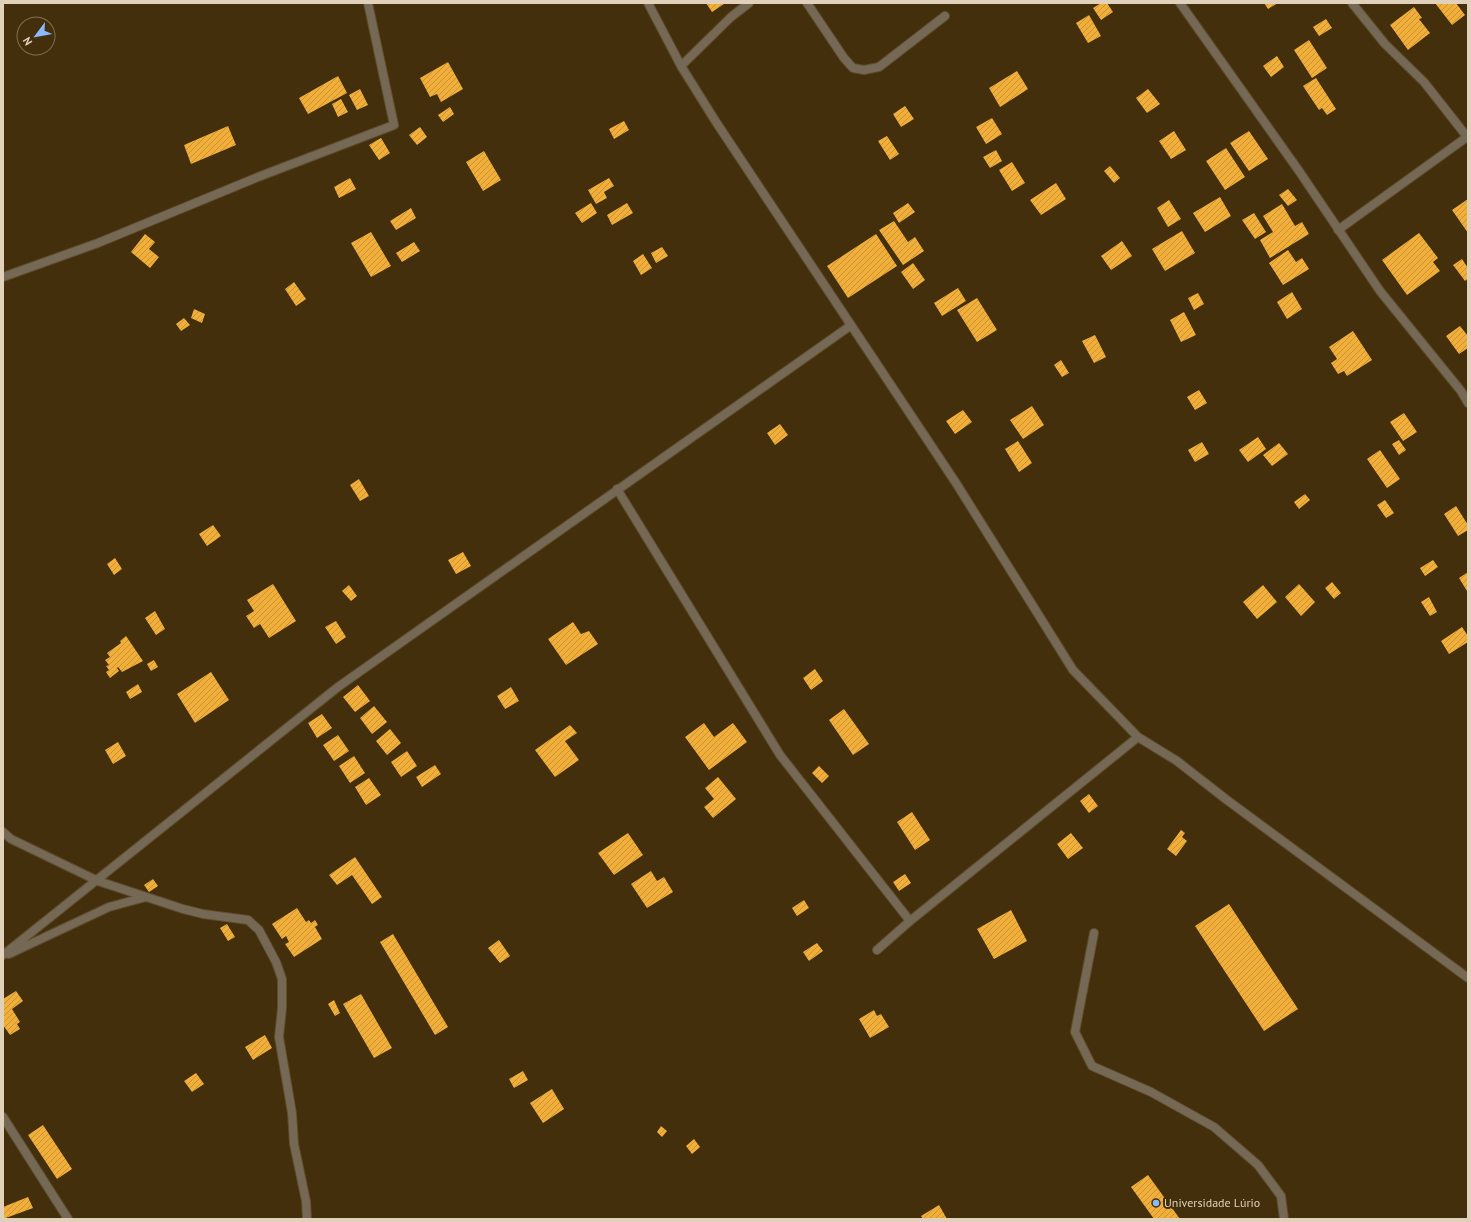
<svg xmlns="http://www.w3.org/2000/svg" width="1471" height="1222" font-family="'PT Sans',sans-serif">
  <defs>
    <pattern id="building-hatch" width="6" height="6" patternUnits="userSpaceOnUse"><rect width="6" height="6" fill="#f1af3a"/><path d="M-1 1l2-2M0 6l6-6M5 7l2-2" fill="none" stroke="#c6933a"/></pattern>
  </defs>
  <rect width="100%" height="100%" fill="#432f0c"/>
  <path fill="url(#building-hatch)" d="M 706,3 L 724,3 L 724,4 L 712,12 Z
    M 1101,3 L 1107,3 L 1113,12 L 1101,20 L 1093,8 Z
    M 1264,3 L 1278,3 L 1268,9 Z
    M 1435,3 L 1456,3 L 1465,15 L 1452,25 Z
    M 1414,7 L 1422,18 L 1419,19 L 1430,33 L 1408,50 L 1390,25 Z
    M 1089,15 L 1101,36 L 1088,43 L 1076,23 Z
    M 1326,19 L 1332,28 L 1319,36 L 1313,27 Z
    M 1309,40 L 1327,68 L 1312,78 L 1294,50 Z
    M 1277,56 L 1284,67 L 1271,77 L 1263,66 Z
    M 448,62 L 463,89 L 441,102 L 437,94 L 430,97 L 420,78 Z
    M 1017,71 L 1028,89 L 1000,107 L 989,88 Z
    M 338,76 L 347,93 L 308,114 L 299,98 Z
    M 1316,78 L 1336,109 L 1327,115 L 1322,108 L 1319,110 L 1303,86 Z
    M 360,89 L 368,105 L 357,110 L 349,95 Z
    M 1148,89 L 1160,104 L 1147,113 L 1136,98 Z
    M 341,99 L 348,112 L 338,117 L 332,104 Z
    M 905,106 L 914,119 L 901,127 L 893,114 Z
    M 450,107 L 454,114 L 443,122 L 438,115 Z
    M 992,118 L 1002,134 L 986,144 L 976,127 Z
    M 624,121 L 629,130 L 614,139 L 609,129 Z
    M 228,126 L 236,145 L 191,164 L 184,145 Z
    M 420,127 L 427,137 L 417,145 L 409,135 Z
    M 1174,131 L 1186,150 L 1171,159 L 1159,141 Z
    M 1249,131 L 1268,159 L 1249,171 L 1230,143 Z
    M 887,136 L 899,154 L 890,160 L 878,141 Z
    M 381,138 L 390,153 L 379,160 L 369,145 Z
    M 1226,148 L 1245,177 L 1225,190 L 1206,161 Z
    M 996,150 L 1002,161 L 990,168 L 983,157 Z
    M 484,151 L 501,180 L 483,191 L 466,162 Z
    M 1012,162 L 1025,183 L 1012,191 L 999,170 Z
    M 1110,166 L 1120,178 L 1114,183 L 1104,171 Z
    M 350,178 L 356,189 L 339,198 L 334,187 Z
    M 609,178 L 614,186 L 604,192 L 607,198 L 596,204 L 588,190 Z
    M 1056,183 L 1066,199 L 1041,215 L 1030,200 Z
    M 1288,189 L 1297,200 L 1288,206 L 1279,195 Z
    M 1220,197 L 1231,216 L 1205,232 L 1193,213 Z
    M 1468,199 L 1468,233 L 1452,210 Z
    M 1169,200 L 1181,219 L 1168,227 L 1157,208 Z
    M 591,203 L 597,213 L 582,223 L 575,213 Z
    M 627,203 L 633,213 L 612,225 L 607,215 Z
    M 908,203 L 915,212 L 899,223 L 893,213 Z
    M 1282,204 L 1295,226 L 1302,222 L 1309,234 L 1270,258 L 1260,240 L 1273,232 L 1263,216 Z
    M 411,208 L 416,218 L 396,230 L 390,221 Z
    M 1254,213 L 1266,232 L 1255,239 L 1242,220 Z
    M 894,221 L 908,242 L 915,237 L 924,251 L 903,265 L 879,230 Z
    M 1182,231 L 1195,253 L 1165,271 L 1152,249 Z
    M 371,232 L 391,266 L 371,277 L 351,243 Z
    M 1419,233 L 1438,258 L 1433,262 L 1440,271 L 1407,295 L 1382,260 Z
    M 145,234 L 155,242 L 149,249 L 159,257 L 150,268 L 131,252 Z
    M 876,234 L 897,266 L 848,298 L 827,266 Z
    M 1122,241 L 1132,256 L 1111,270 L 1101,256 Z
    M 414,242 L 420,251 L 402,262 L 396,253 Z
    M 662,247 L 668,256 L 656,263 L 651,253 Z
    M 1288,250 L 1296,262 L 1302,258 L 1309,269 L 1283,285 L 1269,263 Z
    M 643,254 L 652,268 L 641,275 L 633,261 Z
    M 1462,259 L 1468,268 L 1468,279 L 1465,281 L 1453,265 Z
    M 913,263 L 925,280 L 913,289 L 901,272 Z
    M 294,282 L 306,299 L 296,306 L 285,289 Z
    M 958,288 L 966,301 L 942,316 L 934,303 Z
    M 1292,292 L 1302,309 L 1287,319 L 1277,302 Z
    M 1198,293 L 1204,304 L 1194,310 L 1188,298 Z
    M 977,298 L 997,330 L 977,342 L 957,310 Z
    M 194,309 L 205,314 L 202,323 L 191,318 Z
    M 1184,312 L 1196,335 L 1181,342 L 1170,320 Z
    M 184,318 L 190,325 L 181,331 L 176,324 Z
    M 1460,326 L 1468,336 L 1468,348 L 1459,354 L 1446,336 Z
    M 1353,331 L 1372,360 L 1347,376 L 1344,371 L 1338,374 L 1331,363 L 1337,359 L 1329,347 Z
    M 1095,335 L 1106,357 L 1094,363 L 1082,341 Z
    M 1061,360 L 1069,373 L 1062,377 L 1054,365 Z
    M 1199,390 L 1207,403 L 1195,410 L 1187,397 Z
    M 1032,406 L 1044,425 L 1023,439 L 1010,420 Z
    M 963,410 L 972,422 L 955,434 L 946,421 Z
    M 1404,413 L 1417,432 L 1403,441 L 1390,422 Z
    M 780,424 L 788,435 L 775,445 L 767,433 Z
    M 1258,437 L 1266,449 L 1248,462 L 1239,450 Z
    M 1399,440 L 1406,450 L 1399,455 L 1392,444 Z
    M 1018,441 L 1032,463 L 1019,472 L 1005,449 Z
    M 1202,442 L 1209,454 L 1195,462 L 1188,450 Z
    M 1279,443 L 1288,454 L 1272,466 L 1263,455 Z
    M 1380,450 L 1400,479 L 1387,488 L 1367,459 Z
    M 359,479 L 369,496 L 360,501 L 350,485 Z
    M 1305,494 L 1310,500 L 1299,509 L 1294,502 Z
    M 1385,500 L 1394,513 L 1386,518 L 1377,505 Z
    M 1456,506 L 1468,525 L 1468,530 L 1458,536 L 1444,514 Z
    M 213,525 L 221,536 L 207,546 L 199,534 Z
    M 463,552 L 471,566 L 456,574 L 448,560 Z
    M 115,558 L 122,569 L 114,575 L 107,564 Z
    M 1433,560 L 1438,567 L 1425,576 L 1420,568 Z
    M 1468,572 L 1468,590 L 1467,591 L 1459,578 Z
    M 1332,582 L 1341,593 L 1334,599 L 1325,588 Z
    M 273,584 L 296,621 L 269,638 L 260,624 L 254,628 L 246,616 L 254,611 L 247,600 Z
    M 1299,584 L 1315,602 L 1301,616 L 1285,597 Z
    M 349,585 L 357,596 L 351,601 L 342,591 Z
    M 1263,585 L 1277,602 L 1257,619 L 1243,602 Z
    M 1429,597 L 1437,612 L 1430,616 L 1421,602 Z
    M 155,611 L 165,629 L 156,635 L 145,618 Z
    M 336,621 L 346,637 L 336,644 L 325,627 Z
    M 573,622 L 581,634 L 589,631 L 598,644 L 566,665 L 548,639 Z
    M 1462,627 L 1468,636 L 1468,642 L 1449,654 L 1441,641 Z
    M 126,636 L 143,661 L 122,672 L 118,667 L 117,668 L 119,671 L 110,678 L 106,672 L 109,670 L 106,666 L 109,665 L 105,660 L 110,657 L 107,653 L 121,643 L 120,641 Z
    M 154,660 L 158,667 L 151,671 L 147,664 Z
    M 815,669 L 823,681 L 811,690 L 803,678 Z
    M 211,672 L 229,700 L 195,723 L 177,694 Z
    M 138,684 L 142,692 L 130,699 L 126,692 Z
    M 358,685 L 370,701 L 355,712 L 343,697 Z
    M 511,687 L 519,701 L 505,709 L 497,696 Z
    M 374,706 L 387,722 L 372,734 L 360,718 Z
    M 844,709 L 869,744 L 853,755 L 829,720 Z
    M 322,714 L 332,728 L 317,738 L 308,723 Z
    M 704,723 L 714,737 L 733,723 L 747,742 L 709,770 L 685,737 Z
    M 570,725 L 577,733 L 565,741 L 579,760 L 555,777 L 535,750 Z
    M 390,729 L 401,743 L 387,755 L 376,741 Z
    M 338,735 L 349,751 L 334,761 L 323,745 Z
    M 118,742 L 126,756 L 113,764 L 105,750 Z
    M 407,751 L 417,766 L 401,777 L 391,762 Z
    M 354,756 L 365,773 L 350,783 L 339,766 Z
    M 435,765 L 441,774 L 422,787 L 416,777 Z
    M 819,766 L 829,776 L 822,783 L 812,773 Z
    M 718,777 L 736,799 L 713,818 L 704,807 L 714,799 L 705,788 Z
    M 369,778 L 381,795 L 366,805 L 355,787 Z
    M 1089,794 L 1098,806 L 1089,813 L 1080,801 Z
    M 912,812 L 930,840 L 915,850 L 897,822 Z
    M 1181,830 L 1185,833 L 1182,837 L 1187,841 L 1176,856 L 1167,849 Z
    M 628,833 L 643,855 L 614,875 L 598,853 Z
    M 1071,833 L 1083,848 L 1068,859 L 1057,844 Z
    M 355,857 L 382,897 L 372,904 L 352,875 L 337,885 L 329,875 Z
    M 651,871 L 657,881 L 664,877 L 673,892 L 647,908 L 631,884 Z
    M 905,874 L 911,883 L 899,891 L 893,882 Z
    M 153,879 L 158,886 L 149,892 L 144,885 Z
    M 804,900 L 809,908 L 797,916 L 792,908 Z
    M 1229,904 L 1298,1009 L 1264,1031 L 1195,926 Z
    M 297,908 L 306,922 L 309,920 L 311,923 L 315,920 L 318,925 L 315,927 L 322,939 L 294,957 L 285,944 L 289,942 L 286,936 L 282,939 L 272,924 Z
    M 1011,910 L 1027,941 L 994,959 L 977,929 Z
    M 227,924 L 235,937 L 228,941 L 220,928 Z
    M 393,934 L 448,1027 L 435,1035 L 380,942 Z
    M 499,940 L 510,956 L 500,963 L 488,948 Z
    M 817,943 L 823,951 L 809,961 L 803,952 Z
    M 16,991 L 23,1001 L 12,1009 L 20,1022 L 17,1024 L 20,1029 L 10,1035 L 3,1025 L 3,999 Z
    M 361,994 L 392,1048 L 374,1058 L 343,1004 Z
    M 334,1000 L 340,1013 L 335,1016 L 328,1004 Z
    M 874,1010 L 877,1016 L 881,1014 L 889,1027 L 870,1038 L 859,1019 Z
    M 265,1035 L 272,1048 L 253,1060 L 245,1047 Z
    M 523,1071 L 528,1080 L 514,1088 L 509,1079 Z
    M 196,1073 L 204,1084 L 192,1092 L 184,1081 Z
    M 552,1089 L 564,1109 L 543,1123 L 530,1103 Z
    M 43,1125 L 72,1169 L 57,1179 L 28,1135 Z
    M 661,1126 L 667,1131 L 662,1137 L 657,1132 Z
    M 694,1139 L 700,1147 L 692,1154 L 686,1146 Z
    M 1148,1175 L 1180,1219 L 1154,1219 L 1131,1187 Z
    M 28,1197 L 33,1208 L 3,1219 L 3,1207 Z
    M 939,1205 L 947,1219 L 923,1219 L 921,1216 Z"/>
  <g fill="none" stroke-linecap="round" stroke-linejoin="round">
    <g stroke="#5f4c2b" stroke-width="10">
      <path id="street" d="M 648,3 L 681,66 L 716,122 L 956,483 L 1073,670 L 1138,737 L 1177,761 L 1227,800 L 1468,978
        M 807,3 L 844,58 L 853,68 L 864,70 L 879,67 L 945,16
        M 1180,3 L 1299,171 L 1380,291 L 1461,391 L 1468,403
        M 1352,3 L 1385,44 L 1424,82 L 1468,138
        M 681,66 L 731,17 L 749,3
        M 1338,230 L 1467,137
        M 3,277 L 98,243 L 258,177 L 394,125 L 368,3
        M 617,489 L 780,755 L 910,921
        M 3,832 L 11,839 L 98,881 L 183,909 L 203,914 L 248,920 L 259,930 L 276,962 L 282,979 L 282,1008 L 279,1037 L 292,1113 L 294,1144 L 306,1201 L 307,1219
        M 1094,933 L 1075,1032 L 1092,1066 L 1151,1092 L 1214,1127 L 1258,1165 L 1281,1196 L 1284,1219
        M 877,950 L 910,921 L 1138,737
        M 9,954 L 109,907 L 146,897
        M 3,955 L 338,687 L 850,326
        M 3,1117 L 68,1219"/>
    </g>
    <use href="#street" stroke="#756956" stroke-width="8"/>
  </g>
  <circle fill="#8bbafc" stroke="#432f0c" stroke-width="1.5" cx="1156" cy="1203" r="4"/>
  <g text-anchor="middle" stroke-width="4" stroke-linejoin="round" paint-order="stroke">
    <g font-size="12" fill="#e1d1ba" stroke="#432f0c" text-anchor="start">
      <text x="1164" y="1207">Universidade Lúrio</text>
    </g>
  </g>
  <rect width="1471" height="1222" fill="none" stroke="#e1d1ba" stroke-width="8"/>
  <g transform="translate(36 36) rotate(238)"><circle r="19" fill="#432f0c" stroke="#827052"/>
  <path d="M0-3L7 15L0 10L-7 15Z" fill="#8bbafc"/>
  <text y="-6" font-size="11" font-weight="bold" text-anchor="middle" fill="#e1d1ba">N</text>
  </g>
</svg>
